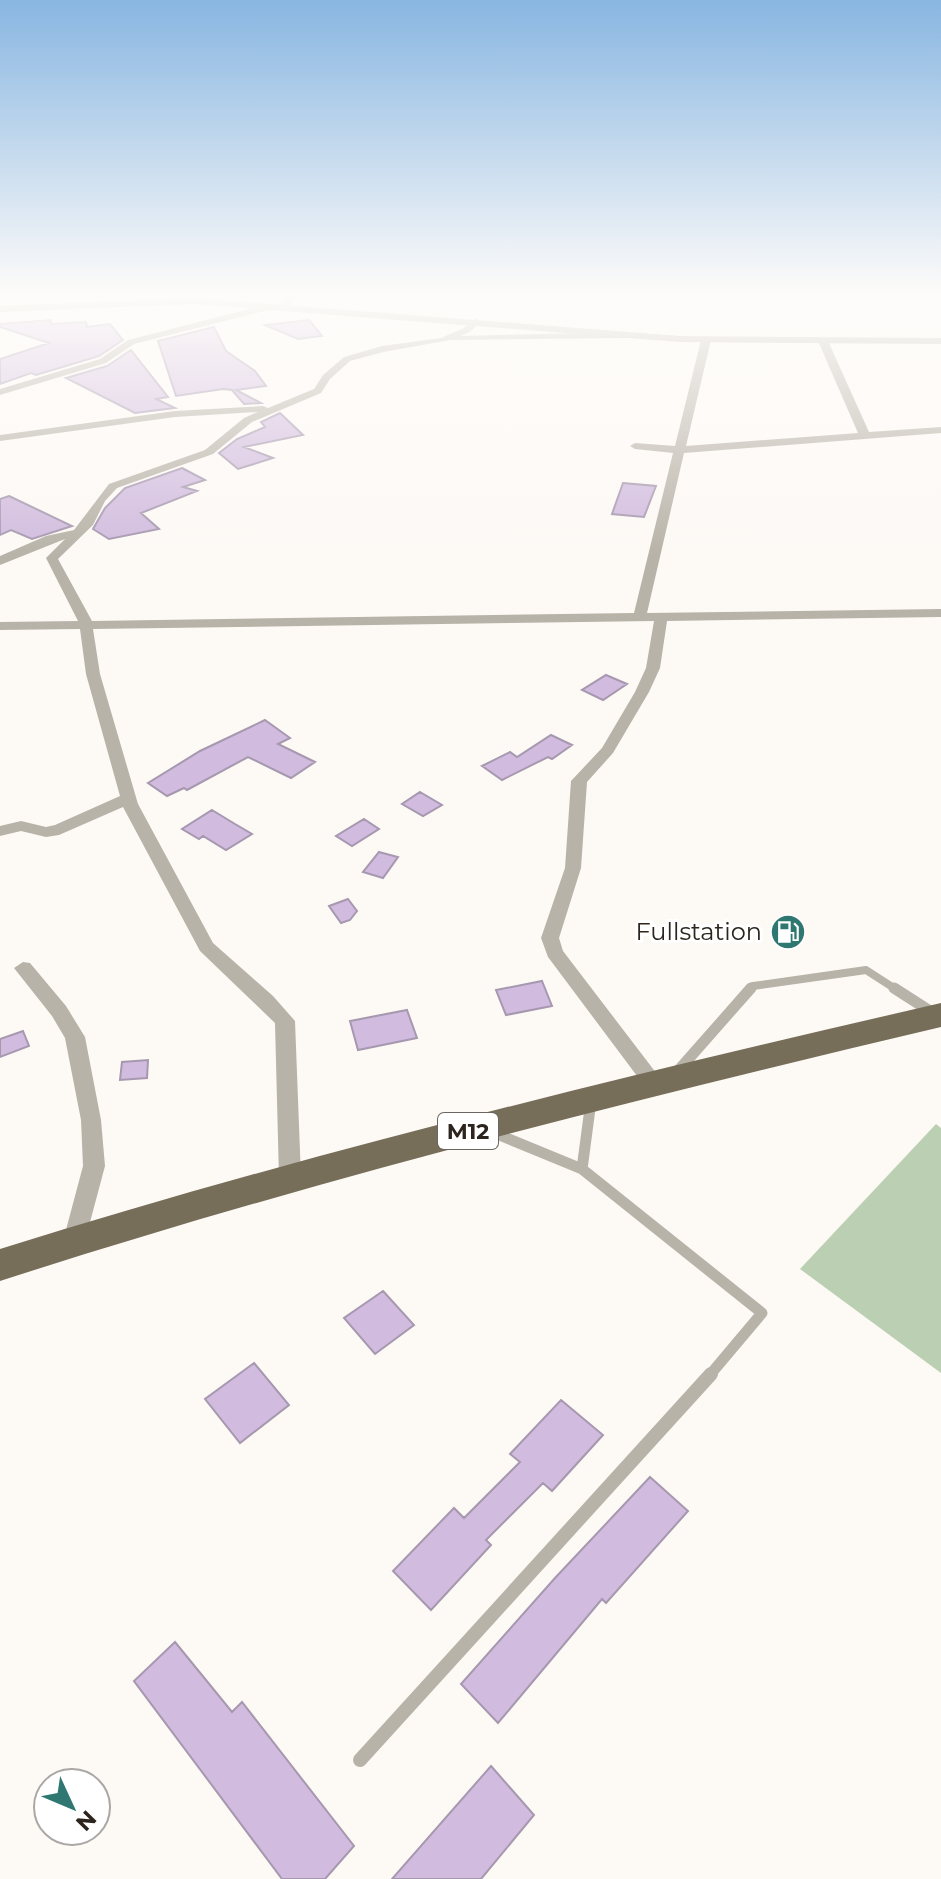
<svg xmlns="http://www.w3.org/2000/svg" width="941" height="1879" font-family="Montserrat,sans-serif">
  <rect width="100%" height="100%" fill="#fdf9f5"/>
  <path fill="#bbd0b2" d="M 936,1124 L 941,1128 L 941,1373 L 800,1269 Z"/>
  <path fill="#d1bbde" stroke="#a698af" stroke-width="2" d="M 51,320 L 51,324 L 86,322 L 87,327 L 110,324 L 123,340 L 99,356 L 36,375 L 31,373 L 0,384 L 0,359 L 49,343 L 0,327 L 0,324 Z
    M 309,320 L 322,336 L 298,339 L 265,325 Z
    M 214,327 L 226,351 L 255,371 L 266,386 L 236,390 L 261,403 L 244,404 L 232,390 L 223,389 L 176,396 L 158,341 Z
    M 131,350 L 168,397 L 156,399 L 175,408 L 135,413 L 66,378 L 107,366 Z
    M 280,413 L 303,435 L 244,447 L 273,458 L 238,469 L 219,453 L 237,439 L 265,427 L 261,422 Z
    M 182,468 L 205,480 L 183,487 L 197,491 L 141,513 L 159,529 L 109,539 L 93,529 L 105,508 L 125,488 Z
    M 623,483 L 656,486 L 644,517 L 612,514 Z
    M 9,496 L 72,526 L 32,539 L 11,530 L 0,535 L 0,499 Z
    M 606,675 L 627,684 L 603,700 L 582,690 Z
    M 265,720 L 290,738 L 278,744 L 315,762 L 291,778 L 248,757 L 187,790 L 184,788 L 167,796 L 148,783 L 200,751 Z
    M 551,735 L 572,745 L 552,759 L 548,757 L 502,780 L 482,766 L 510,752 L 517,757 Z
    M 420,792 L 442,805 L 423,816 L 402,804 Z
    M 212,810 L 235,824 L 252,834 L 226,850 L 203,836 L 199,839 L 182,829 Z
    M 364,819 L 379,829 L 352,846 L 336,836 Z
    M 379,852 L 398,857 L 383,878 L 363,872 Z
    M 348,899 L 357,911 L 350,920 L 341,923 L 329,906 Z
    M 542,981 L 552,1006 L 506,1015 L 496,990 Z
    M 407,1010 L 417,1038 L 358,1050 L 350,1021 Z
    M 23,1031 L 29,1046 L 0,1057 L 0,1039 Z
    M 148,1060 L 147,1078 L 120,1080 L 122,1062 Z
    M 383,1291 L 414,1325 L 375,1354 L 344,1318 Z
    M 254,1363 L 289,1405 L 240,1443 L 205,1399 Z
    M 561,1400 L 603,1435 L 552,1491 L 543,1483 L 486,1540 L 491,1545 L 431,1610 L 393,1571 L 454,1508 L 464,1518 L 520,1462 L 510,1454 Z
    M 650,1477 L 688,1511 L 606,1603 L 602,1599 L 498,1723 L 461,1684 L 555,1578 Z
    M 175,1642 L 232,1712 L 242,1702 L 354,1846 L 325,1879 L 282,1879 L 134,1681 Z
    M 491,1766 L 534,1815 L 481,1879 L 392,1879 Z"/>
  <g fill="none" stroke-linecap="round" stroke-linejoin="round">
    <path stroke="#b8b3a8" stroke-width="8" d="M 750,990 L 753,986 L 866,970 L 897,990"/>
    <path stroke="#b8b3a8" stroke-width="11" d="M 894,988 L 933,1013
      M 677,1072 L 751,988
      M 492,1132 L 582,1169 L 762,1313 L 709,1376
      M 582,1169 L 591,1101"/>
    <path stroke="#b8b3a8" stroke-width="14" d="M 360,1760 L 711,1374"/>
    <path fill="#b8b3a8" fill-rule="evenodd" d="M 293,293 L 304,293 L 292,300 L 286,309 L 280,309 L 286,296 Z
      M 273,303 L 276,308 L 134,344 L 106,363 L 0,395 L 0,389 L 100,359 L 128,340 Z
      M 476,318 L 479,323 L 470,332 L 460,336 L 628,332 L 633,335 L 628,338 L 450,340 L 383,352 L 350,361 L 330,379 L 321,393 L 252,422 L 213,454 L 117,488 L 105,501 L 93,525 L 58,559 L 92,621 L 634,613 L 673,453 L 635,449 L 630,446 L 635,443 L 675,446 L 701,340 L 706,337 L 711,340 L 686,446 L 858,433 L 818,341 L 823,338 L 828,341 L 869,432 L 941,427 L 941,433 L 684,453 L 647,613 L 941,609 L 941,617 L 667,621 L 660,668 L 649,692 L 613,753 L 587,782 L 581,868 L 559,938 L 563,951 L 660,1078 L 663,1083 L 660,1088 L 646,1088 L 548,957 L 541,938 L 565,868 L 571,781 L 602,748 L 635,692 L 646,668 L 654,621 L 93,629 L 100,674 L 138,804 L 213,943 L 273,996 L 295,1021 L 301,1178 L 298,1184 L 290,1187 L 282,1184 L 279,1178 L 275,1023 L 200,951 L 123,807 L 59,835 L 46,837 L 21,831 L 0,836 L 0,826 L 21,821 L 46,827 L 55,825 L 120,796 L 86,674 L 80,629 L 0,630 L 0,622 L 78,621 L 46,558 L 65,539 L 0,565 L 0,556 L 46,536 L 74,530 L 109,484 L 205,450 L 244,418 L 258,412 L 175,417 L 0,441 L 0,435 L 175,411 L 263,406 L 268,408 L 314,389 L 323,375 L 344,357 L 382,346 L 441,338 L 464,328 Z
      M 23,962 L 30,963 L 66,1006 L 85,1037 L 101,1120 L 105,1166 L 85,1241 L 82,1248 L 74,1251 L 66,1248 L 63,1241 L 83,1166 L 81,1120 L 65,1038 L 52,1016 L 14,968 Z"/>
    <path fill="#b8b3a8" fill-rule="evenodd" d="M 194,298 L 680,336 L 941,338 L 941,344 L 680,342 L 194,304 L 0,312 L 0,306 Z"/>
    <path fill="#766e59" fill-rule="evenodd" d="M 941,1003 L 941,1027 C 624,1102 310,1181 0,1281 L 0,1249 C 310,1152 625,1076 941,1003 Z"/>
  </g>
  <linearGradient id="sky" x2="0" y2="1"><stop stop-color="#88b6e1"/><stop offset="0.53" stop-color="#fefcfa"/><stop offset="1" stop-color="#fefcfa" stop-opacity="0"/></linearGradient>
  <rect width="941" height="556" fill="url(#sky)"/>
  <defs>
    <g id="fuel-disc" transform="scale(1.8)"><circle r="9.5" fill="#2f7771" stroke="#fff"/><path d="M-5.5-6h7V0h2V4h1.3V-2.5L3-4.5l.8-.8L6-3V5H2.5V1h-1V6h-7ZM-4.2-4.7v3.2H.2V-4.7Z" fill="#fff"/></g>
  </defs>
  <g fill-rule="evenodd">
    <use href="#fuel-disc" x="788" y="932"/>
  </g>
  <g text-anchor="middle" stroke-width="6" stroke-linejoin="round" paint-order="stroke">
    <rect fill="#fff" stroke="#6b6661" stroke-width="2" x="438" y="1113" width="60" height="36" rx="6"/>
    <g font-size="22" font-weight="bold" fill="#2c241d">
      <text x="468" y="1139">M12</text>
    </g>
    <g font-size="24" fill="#2c241d" stroke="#fff" text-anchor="end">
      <text x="762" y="940">Fullstation</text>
    </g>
  </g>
  <g transform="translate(72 1807) rotate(134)"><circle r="38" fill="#ffffff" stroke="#aba7a5" stroke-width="2"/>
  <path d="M0-6L14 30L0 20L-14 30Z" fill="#2f7771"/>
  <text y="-12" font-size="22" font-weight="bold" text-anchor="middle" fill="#2c241d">N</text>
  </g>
</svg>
